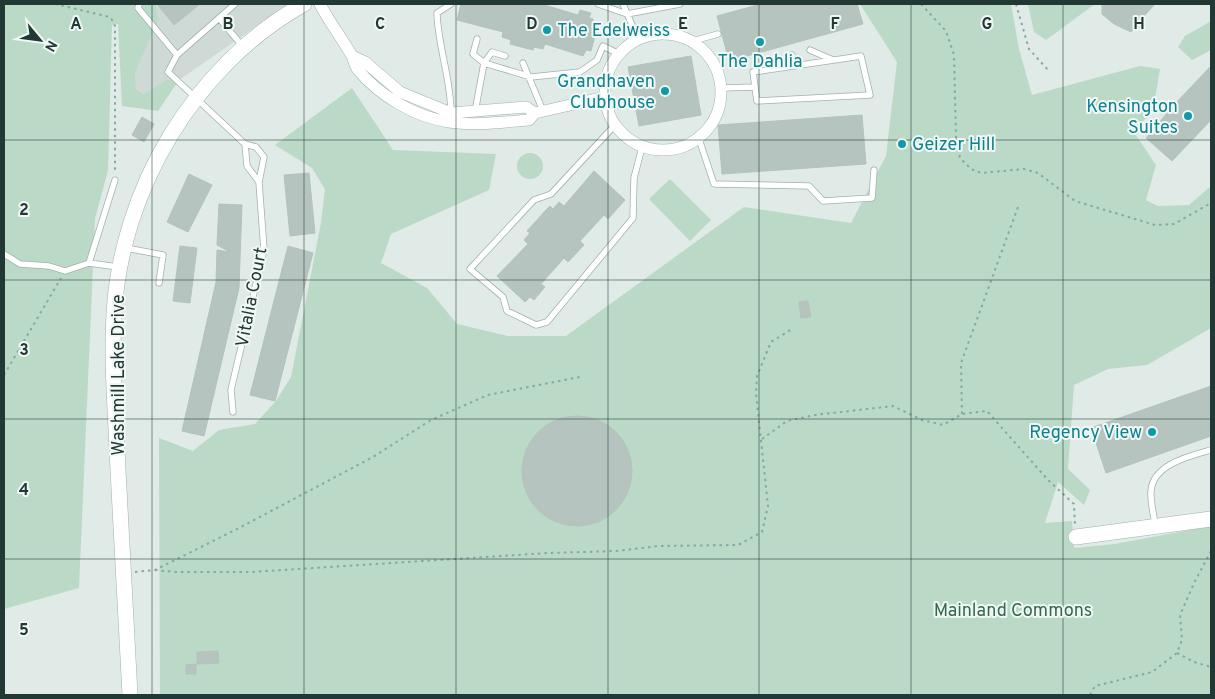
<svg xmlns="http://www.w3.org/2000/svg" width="1215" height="699" font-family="Overpass,sans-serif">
  <rect width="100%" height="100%" fill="#e0eae7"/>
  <path fill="#cfd9d6" d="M 156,4 L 289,4 L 179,80 L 166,80 L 145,94 L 136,89 L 135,73 L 158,21 Z"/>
  <path fill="#bbd9c7" d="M 4,4 L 156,4 L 158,21 L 135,73 L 136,89 L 144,94 L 166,80 L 179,80 L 158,111 L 122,106 L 118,24 L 112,25 L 108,170 L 95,219 L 79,588 L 4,609 Z
    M 860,4 L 1011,4 L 1019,49 L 1032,95 L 1140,66 L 1160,69 L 1154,105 L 1135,134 L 1156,165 L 1146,200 L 1158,206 L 1189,205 L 1211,186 L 1211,328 L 1147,365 L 1108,369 L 1074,385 L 1068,469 L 1090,490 L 1084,505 L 1058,482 L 1045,523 L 1072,521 L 1074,548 L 1115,544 L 1211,526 L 1211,695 L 160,695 L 159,438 L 193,451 L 219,430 L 255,424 L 276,401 L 291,377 L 321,223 L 325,189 L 312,168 L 275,145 L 352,88 L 393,150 L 496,154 L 489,190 L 391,234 L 381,263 L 427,288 L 457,324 L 508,336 L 566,336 L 744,207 L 851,223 L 886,156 L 897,62 Z
    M 1028,4 L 1095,4 L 1046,40 L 1034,32 Z
    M 1211,21 L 1211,50 L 1192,60 L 1178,47 L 1185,36 Z
    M517 166a13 13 0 1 1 26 0a13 13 0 1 1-26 0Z
    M 670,179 L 711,220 L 690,241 L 649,199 Z"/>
  <path fill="#b6c4c0" stroke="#b3c3be" d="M 157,4 L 200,4 L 174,25 Z
    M 461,4 L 541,4 L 578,15 L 580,10 L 591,13 L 589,18 L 593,19 L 593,26 L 597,27 L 591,51 L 586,50 L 583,56 L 545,44 L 543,49 L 534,47 L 533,50 L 510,44 L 511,40 L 502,37 L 503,32 L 457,20 Z
    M 761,4 L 857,4 L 863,24 L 729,61 L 717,16 Z
    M 1102,4 L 1155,4 L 1145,15 L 1140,27 L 1134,28 L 1131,32 L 1114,24 L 1102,14 Z
    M 691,56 L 701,115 L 639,126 L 628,67 Z
    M 1211,66 L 1211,120 L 1172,161 L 1146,138 L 1173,106 Z
    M 862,115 L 866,164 L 722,174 L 718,125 Z
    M 142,117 L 154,124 L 144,142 L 132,135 Z
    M 594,171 L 625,200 L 608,219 L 604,215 L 580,241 L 584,245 L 568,262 L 564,258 L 541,284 L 545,287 L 534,300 L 530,297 L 525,302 L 497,276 L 528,244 L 524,240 L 530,233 L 527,231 L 546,210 L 550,206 L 553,209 L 559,202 L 564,206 Z
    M 309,173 L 315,233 L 290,236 L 284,175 Z
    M 189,174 L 212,185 L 188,232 L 167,222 Z
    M 219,204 L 242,205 L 239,288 L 204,436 L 182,431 L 216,282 L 217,250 L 230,252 L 217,245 Z
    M 180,246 L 197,248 L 190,303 L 173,301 Z
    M 288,246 L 313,253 L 275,401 L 250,395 Z
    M 808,301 L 811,317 L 801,318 L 799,302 Z
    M 1211,386 L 1211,436 L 1106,473 L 1091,428 Z
    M522 471a55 55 0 1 1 110 0a55 55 0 1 1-110 0Z
    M 218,651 L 219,663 L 197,664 L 197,652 Z
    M 196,664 L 196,674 L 186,674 L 186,665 Z"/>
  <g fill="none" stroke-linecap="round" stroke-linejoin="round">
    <g stroke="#a3b1ae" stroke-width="7">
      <path id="service" d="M 139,4 L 138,8 L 177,55 L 235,4
        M 451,4 L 437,13 C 438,47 451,79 451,113
        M 598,4 L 627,14 L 680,4
        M 623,4 L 638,39
        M 219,18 L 244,48
        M 477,39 L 473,54 L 484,63 L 531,77 L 580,72 L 597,60 L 603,46 L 619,54
        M 693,41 L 718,34
        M 810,50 L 833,60
        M 177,55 L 168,72 L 245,144 L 256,147 L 264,157 L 259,182 L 264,250 L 231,390 L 233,412
        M 523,63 L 543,111
        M 775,68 L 792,55
        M 722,88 L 755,87 L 757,101 L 870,95 L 861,56 L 753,72 L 755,87
        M 475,112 L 484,63 L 492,52 L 505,56
        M 615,125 L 551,194 L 534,200 L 470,269 L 503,297 L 507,311 L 536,325 L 547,322 L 633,218 L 634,178 L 642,147
        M 699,139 L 714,184 L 809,186 L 823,201 L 872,198 L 874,170
        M 245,144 L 247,166 L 259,182
        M 115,180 L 89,263 L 118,267
        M 126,248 L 163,255 L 159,283
        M 4,254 L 20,264 L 49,266 L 65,271 L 89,263
        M 1155,525 C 1154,515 1150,501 1151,491 C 1153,464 1190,456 1211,450"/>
    </g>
    <g stroke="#a3b1ae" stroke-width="12">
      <path id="minor" d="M 320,4 C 329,22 342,38 352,56 C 354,61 355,66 358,70 C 380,96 415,117 449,122 C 475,126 502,122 529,120 L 535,113 L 605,97
        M605 92a58 58 0 1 1 116 0a58 58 0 1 1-116 0Z
        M 352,56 L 365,62 L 400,92 L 451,113 L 526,107 L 535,113"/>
    </g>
    <g stroke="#a3b1ae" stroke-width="16">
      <path id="tertiary" d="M 1076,537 L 1211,519
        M 130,695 C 126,620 122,545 118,470 C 116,418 111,365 114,314 C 121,189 195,65 304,4"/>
    </g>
    <path stroke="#83aaa3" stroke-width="2" stroke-dasharray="2.5 4" stroke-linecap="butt" d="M 55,4 L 106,16 L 111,18 L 115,26 L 115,173
      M 921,4 L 946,31 L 954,55 L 956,137 L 960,158 L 971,169 L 981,173 L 1024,169 L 1038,173 L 1075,201 L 1155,225 L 1174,224 L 1211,203
      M 1016,4 L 1029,49 L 1049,71
      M 4,375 L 61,278
      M 962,414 L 961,363 L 1018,207
      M 762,439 L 787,421 L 815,415 L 893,406 L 922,420 L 943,425 L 962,414 L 987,411 L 1048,480 L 1074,504 L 1075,526
      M 155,570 L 175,572 L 251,572 L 548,553 L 616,551 L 658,546 L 738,545 L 762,532 L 768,506 L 756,394 L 757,376 L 771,342 L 792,329
      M 135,572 L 155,570 L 239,528 L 373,457 L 431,420 L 488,395 L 580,377
      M 1177,653 L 1194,662 L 1211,667
      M 1090,695 L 1095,686 L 1152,672 L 1177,653 L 1182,640 L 1180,615 L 1195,581 L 1211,551"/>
    <use href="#service" stroke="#fff" stroke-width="5.5"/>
    <use href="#minor" stroke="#fff" stroke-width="11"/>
    <use href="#tertiary" stroke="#fff" stroke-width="15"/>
  </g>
  <path fill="none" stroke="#223835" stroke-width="1" stroke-opacity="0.55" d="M 152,4 L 152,695M 304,4 L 304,695M 456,4 L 456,695M 608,4 L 608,695M 759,4 L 759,695M 911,4 L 911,695M 1063,4 L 1063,695M 4,140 L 1211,140M 4,280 L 1211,280M 4,419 L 1211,419M 4,559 L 1211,559"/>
  <g fill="#0f9aa8" stroke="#f0f7f4" stroke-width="2">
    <circle cx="547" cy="30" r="5"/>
    <circle cx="760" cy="42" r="5"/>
    <circle cx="665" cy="91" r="5"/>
    <circle cx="1188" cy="116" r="5"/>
    <circle cx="902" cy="144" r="5"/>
    <circle cx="1152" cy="432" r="5"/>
  </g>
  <g text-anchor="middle" stroke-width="4" stroke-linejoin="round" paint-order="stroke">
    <g font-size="18" fill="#0d838f" stroke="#f0f7f4" text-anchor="end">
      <text x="557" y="36" text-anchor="start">The Edelweiss</text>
      <text x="760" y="67" text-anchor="middle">The Dahlia</text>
      <text x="655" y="87">Grandhaven<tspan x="655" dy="21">Clubhouse</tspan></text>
      <text x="1178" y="112">Kensington<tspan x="1178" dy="21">Suites</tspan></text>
      <text x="912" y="150" text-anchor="start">Geizer Hill</text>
      <text x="1142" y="438">Regency View</text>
    </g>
    <g font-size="18" fill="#223835" stroke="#f0f7f4">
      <text transform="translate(251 297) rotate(-79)" y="6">Vitalia Court</text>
      <text transform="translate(118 375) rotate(-90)" y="6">Washmill Lake Drive</text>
    </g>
    <g font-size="18" fill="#306b4f" stroke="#f0f7f4">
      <text x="1013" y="616">Mainland Commons</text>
    </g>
  </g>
  <g font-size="16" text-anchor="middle" font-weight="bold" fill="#223835" stroke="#f0f7f4" stroke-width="4" stroke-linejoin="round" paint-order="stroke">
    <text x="76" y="29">A</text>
    <text x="228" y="29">B</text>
    <text x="380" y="29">C</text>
    <text x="532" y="29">D</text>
    <text x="683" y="29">E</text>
    <text x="835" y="29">F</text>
    <text x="987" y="29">G</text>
    <text x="1139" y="29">H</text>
    <text x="24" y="215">2</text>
    <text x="24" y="355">3</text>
    <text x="24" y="495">4</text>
    <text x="24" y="635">5</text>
  </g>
  <rect width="1215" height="699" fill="none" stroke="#223835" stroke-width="10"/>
  <g transform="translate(40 40) rotate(119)" stroke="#f0f7f4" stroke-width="4" paint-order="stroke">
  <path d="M0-4L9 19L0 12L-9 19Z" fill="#223835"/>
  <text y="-8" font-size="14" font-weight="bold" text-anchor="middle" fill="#223835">N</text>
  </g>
</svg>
